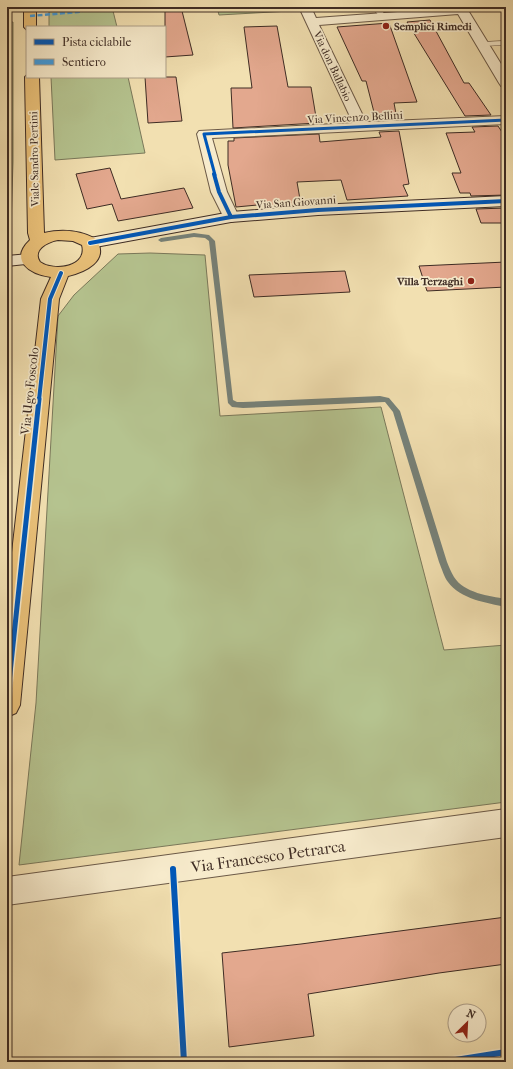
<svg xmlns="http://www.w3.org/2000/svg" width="513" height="1069" font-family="'IM FELL French Canon',serif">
  <rect width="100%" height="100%" fill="#f2e0b1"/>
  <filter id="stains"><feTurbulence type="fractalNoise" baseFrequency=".005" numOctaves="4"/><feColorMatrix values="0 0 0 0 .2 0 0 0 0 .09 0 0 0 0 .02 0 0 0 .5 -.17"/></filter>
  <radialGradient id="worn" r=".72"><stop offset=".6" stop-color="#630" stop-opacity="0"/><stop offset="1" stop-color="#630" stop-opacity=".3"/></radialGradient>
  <path fill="#b5c38f" stroke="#7a785a" d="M 49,7 L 112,7 L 117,27 L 49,27 Z
    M 217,7 L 289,7 L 290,11 L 219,15 Z
    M 7,22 L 13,22 L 13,162 L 11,225 L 7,230 Z
    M 51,77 L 128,77 L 145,153 L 55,160 Z
    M 150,253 L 205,255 L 220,416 L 381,407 L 444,650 L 506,645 L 506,802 L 19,865 L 36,703 L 58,316 L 74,295 L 118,254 Z"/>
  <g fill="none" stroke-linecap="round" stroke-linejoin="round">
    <path fill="#76827a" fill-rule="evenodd" d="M 194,233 L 209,235 L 215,241 L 233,400 L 237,402 L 243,402 L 380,396 L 389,398 L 400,411 L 447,562 C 449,567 451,572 454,577 C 464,593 489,596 506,599 L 506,607 C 487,603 460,599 448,582 C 444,577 442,569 439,562 L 393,412 L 385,402 L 243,408 L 232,407 L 228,403 L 209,241 L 205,238 L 194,237 L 161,242 L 158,240 L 161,238 Z"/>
  </g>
  <path fill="#e3a88e" stroke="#3e2c24" d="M 165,7 L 181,7 L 193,55 L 165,57 Z
    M 430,20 L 464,83 L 469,83 L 491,115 L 465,116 L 407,22 Z
    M 389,23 L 417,102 L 394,103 L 397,119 L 376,120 L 366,81 L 362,81 L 337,27 Z
    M 277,26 L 288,87 L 311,87 L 317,123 L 233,128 L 231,88 L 252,88 L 244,27 Z
    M 145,77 L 176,77 L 182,121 L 148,123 Z
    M 498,126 L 506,138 L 506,195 L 471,196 L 470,193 L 460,193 L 452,173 L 461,173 L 446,133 L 475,132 L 472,127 Z
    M 399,131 L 409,184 L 403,185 L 408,196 L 347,200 L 341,180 L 297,182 L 301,205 L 268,207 L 268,204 L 236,207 L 228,165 L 228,141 L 234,141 L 234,138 L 319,134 L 320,142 L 381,137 L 379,132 Z
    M 110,168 L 121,199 L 184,188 L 193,208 L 118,221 L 112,204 L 87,209 L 76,174 Z
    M 506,208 L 506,223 L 481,223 L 476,209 Z
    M 506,262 L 506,287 L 427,291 L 419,266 Z
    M 345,271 L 350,292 L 254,297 L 249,275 Z
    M 506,917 L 506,964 L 439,973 L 308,994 L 314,1036 L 229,1047 L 222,953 L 301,944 Z"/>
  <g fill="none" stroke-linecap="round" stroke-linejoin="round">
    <g stroke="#6b5947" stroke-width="1">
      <path id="lane" d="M 372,7 L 379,7 L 386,16 L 384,17 L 380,17 Z
        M 506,41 L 506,45 L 483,46 L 479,44 L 483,42 Z"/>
    </g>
    <g stroke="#6b5947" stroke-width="2">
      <path id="street" d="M 299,7 L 311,7 L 316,18 L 466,7 L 506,72 L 506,87 L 501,86 L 499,83 L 458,14 L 319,25 L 366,122 L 506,116 L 506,124 L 212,138 L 227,192 L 239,217 L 237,220 L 231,222 L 225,220 L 211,192 L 197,134 L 199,131 L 353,123 Z
        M 506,809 L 506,837 L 7,905 L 7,877 Z"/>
    </g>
    <g stroke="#3e2c24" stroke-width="2">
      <path id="secondary" d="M 506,196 L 506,206 L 318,215 L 231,222 L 90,248 L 84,247 L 82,243 L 84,239 L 90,238 L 231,212 L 318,205 Z
        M 29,254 L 35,255 L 37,259 L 35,263 L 7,266 L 7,256 Z"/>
    </g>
    <g stroke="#3e2c24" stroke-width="2">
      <path id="primary" d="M 24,7 L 36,7 L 36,27 L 27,27 L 27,30 L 24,27 Z
        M 27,75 L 27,77 L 39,77 L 44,233 C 62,229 79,230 96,239 C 110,261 85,272 68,276 L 59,299 L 20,705 L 16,713 L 7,717 L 7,596 L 41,299 L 51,277 C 29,274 9,260 30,240 L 28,233 L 25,77 ZM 58,240 L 73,241 L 82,245 C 88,267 54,272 40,262 C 32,250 47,242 58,240 Z"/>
    </g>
    <use href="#lane" fill="#f7ebcc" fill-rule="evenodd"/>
    <use href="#street" fill="#f7ebcc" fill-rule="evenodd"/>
    <use href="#secondary" fill="#f7ebcc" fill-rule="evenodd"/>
    <use href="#primary" fill="#e9c078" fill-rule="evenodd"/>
    <path stroke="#3f9ce0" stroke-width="2.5" stroke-dasharray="5 2.5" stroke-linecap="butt" d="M 30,16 L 78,12 L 98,7"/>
    <g stroke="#f7ebcc" stroke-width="4.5">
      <path id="cycleway-far3" d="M 215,175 L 204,134 L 506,120"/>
    </g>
    <g stroke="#f7ebcc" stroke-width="6">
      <path id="cycleway-far2" d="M 214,174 L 219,192 L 231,217
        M 90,243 L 231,217 L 318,210 L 506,201
        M 39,400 L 50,299 L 61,273"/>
    </g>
    <g stroke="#f7ebcc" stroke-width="8">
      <path id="cycleway-far1" d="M 8,692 L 39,399"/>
    </g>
    <g stroke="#f7ebcc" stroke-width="9">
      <path id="cycleway" d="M 7,705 L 8,691
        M 173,869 L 184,1062
        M 443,1062 L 506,1052"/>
    </g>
    <use href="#cycleway-far3" stroke="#0057b8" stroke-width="3"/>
    <use href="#cycleway-far2" stroke="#0057b8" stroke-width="4"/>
    <use href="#cycleway-far1" stroke="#0057b8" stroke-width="5"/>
    <use href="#cycleway" stroke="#0057b8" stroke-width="6"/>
  </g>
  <g fill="#8f2418" stroke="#f7ebcc" stroke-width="1.5">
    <circle cx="386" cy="26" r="4"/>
    <circle cx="471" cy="281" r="4"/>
  </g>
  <g text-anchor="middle" stroke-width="3.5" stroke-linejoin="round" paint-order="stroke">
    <g font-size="11" font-weight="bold" fill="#3e2c24" stroke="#f7ebcc" text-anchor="start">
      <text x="394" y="30">Semplici Rimedi</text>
      <text x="463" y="285" text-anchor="end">Villa Terzaghi</text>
    </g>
    <g font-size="11" fill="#3e2c24" stroke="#f7ebcc">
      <text transform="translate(333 66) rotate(65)" y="4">Via don Ballabio</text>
      <text transform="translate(355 117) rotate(-3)" y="4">Via Vincenzo Bellini</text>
      <text transform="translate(34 159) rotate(-91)" y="4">Viale Sandro Pertini</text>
      <text transform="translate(296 202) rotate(-4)" y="4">Via San Giovanni</text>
    </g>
    <g font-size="13" fill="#3e2c24" stroke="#f7ebcc">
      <text transform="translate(29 391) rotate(-84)" y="5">Via Ugo Foscolo</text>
    </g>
    <g font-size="16" fill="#3e2c24" stroke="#f7ebcc">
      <text transform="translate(268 856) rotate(-8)" y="6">Via Francesco Petrarca</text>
    </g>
  </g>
  <rect width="513" height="1069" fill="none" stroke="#f2e0b1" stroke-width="24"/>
  <rect x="8" y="8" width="497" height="1053" fill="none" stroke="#3e2c24" stroke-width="2"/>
  <rect x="12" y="12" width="489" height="1045" fill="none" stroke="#3e2c24"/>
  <rect x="26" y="26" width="140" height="52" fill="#f7ebcc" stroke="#ad9f89"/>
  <rect x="34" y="39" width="20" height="6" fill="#0057b8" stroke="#ad9f89"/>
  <text x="62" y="46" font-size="12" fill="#3e2c24">Pista ciclabile</text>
  <rect x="34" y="59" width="20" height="6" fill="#3f9ce0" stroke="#ad9f89"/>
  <text x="62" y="66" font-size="12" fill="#3e2c24">Sentiero</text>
  <g transform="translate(467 1023) rotate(24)"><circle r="19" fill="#f7ebcc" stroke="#ad9f89"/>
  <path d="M0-3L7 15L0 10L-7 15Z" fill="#8f2418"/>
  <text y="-6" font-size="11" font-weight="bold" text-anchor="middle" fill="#3e2c24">N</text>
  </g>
  <rect width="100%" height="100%" filter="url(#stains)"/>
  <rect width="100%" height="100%" fill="url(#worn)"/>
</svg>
